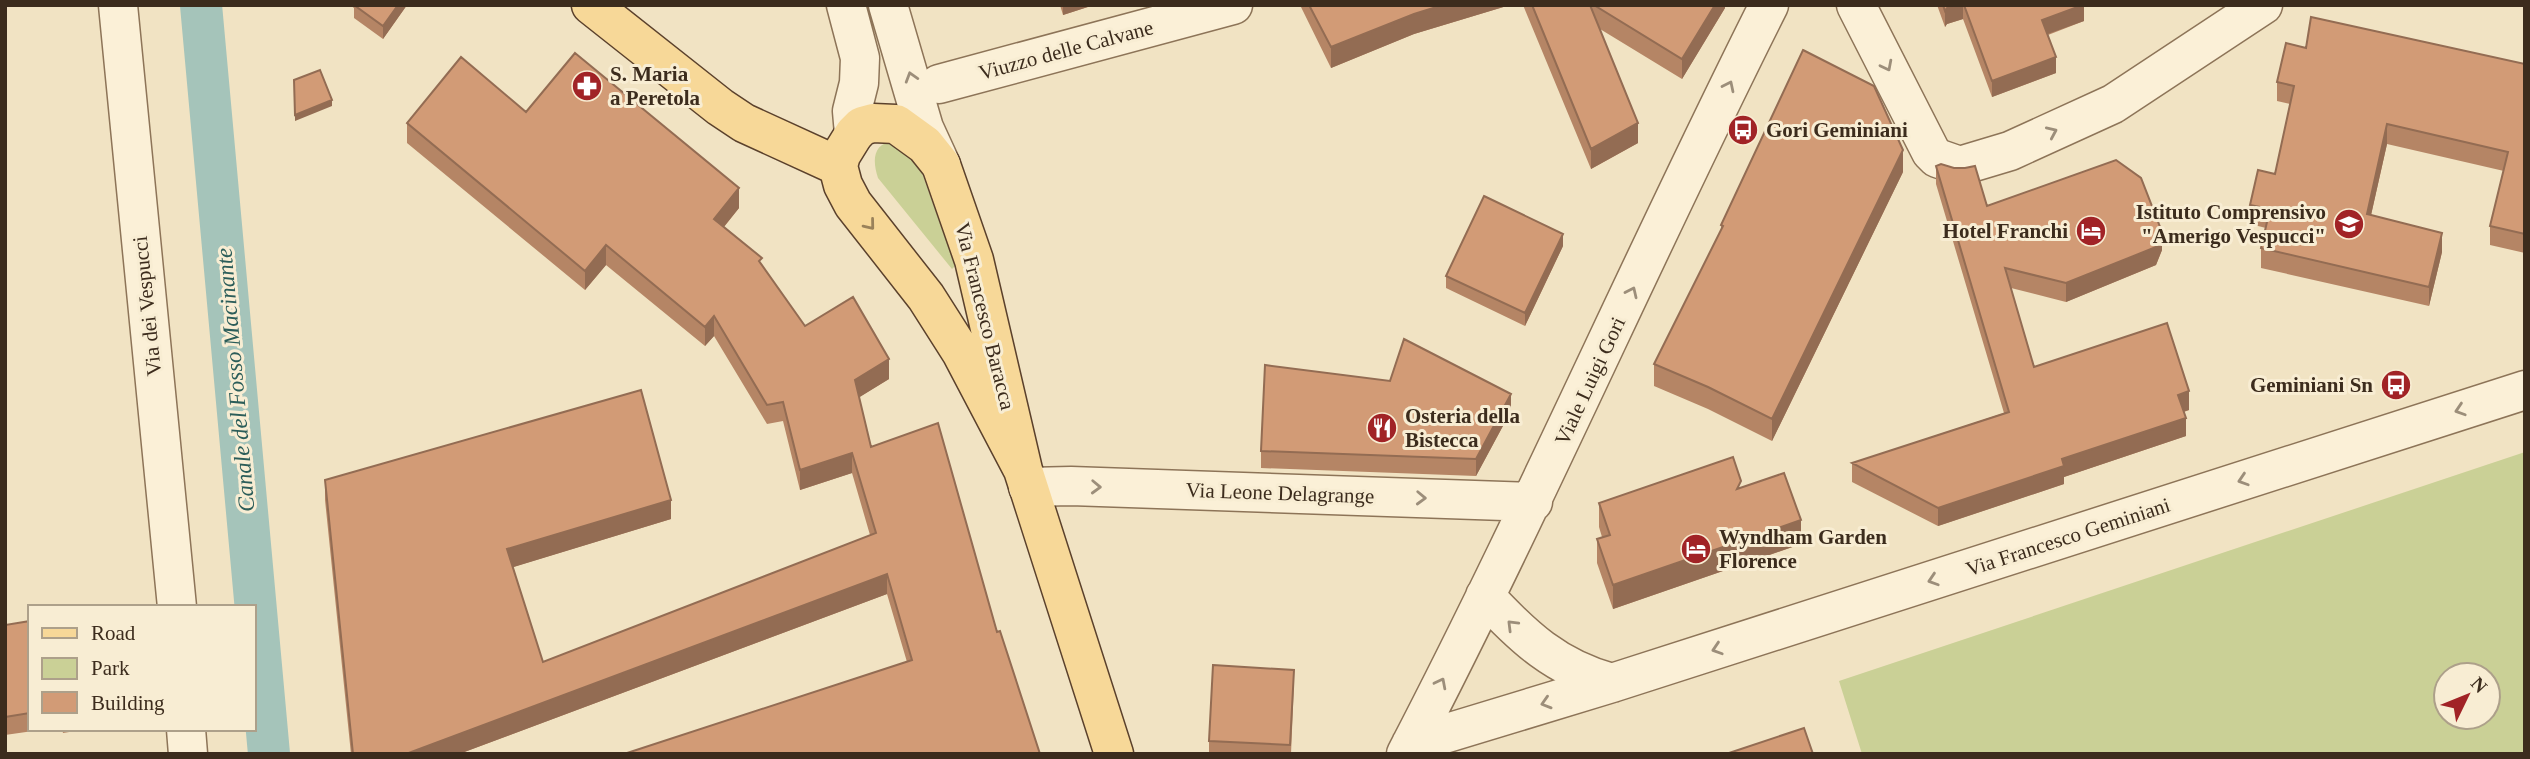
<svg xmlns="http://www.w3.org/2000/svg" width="2530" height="759" font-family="Georgia,serif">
  <rect width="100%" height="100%" fill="#f1e3c3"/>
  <path fill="#cad096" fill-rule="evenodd" d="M 894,141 L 916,156 L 955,266 L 952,269 L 878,178 C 872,160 873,143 894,141 Z
    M 2525,452 L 2525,754 L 1862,754 L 1839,681 ZM 2446,675 L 2488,675 L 2488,717 L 2446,717 Z"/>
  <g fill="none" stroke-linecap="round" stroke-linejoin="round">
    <path stroke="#a5c4ba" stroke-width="42" d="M 201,5 L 269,754"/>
    <g stroke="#8d7458" stroke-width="41">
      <path id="minor" d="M 118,5 L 177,607
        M 846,5 L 860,58 L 859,83 L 852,111 L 854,134
        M 888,5 L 924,128 L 941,165
        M 1856,5 L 1931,152 L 1937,158 L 1960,166 L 2010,151 L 2113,104 L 2263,5
        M 939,84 L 1233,5
        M 1028,487 L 1071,486 L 1533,502
        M 1485,596 C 1523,637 1556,668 1612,683
        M 186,729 L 188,754
        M 1411,744 L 1612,683 L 2525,390
        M 1406,754 C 1534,508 1644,253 1769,5"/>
    </g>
    <g stroke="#5b412c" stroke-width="41">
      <path id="major" d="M 591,5 L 720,107 L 744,123 L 838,166
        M 1023,470 L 961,352 L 926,297 L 853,204 L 843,185 L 838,166 L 841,155 L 854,134 L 862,126 L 873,123 L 896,124 L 925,145 L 941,165 L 974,260 L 1023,470 L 1114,754"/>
    </g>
    <use href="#minor" stroke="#fbf0d7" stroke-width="38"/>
    <use href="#major" stroke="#f7d898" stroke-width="38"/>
  </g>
  <path fill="#b58565" d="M 350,5 L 407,5 L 383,39 L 354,18 L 354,8 Z
    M 1060,5 L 1094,5 L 1063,15 Z
    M 1300,5 L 1510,5 L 1414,34 L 1331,68 Z
    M 1523,5 L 1725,5 L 1725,8 L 1682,79 L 1600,29 L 1638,143 L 1591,169 Z
    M 1937,5 L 2084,5 L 2084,21 L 2048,35 L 2056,73 L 1992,97 L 1963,19 L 1947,24 L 1945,27 Z
    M 2306,48 L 2525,64 L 2525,253 L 2490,245 L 2490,226 L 2504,171 L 2387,144 L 2371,215 L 2442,252 L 2429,306 L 2261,268 L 2261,248 L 2266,228 L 2250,224 L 2250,205 L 2275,174 L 2290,104 L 2277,101 L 2277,82 Z
    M 526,112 L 739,208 L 724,227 L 762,265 L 805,326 L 889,379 L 859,397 L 871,447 L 997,632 L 907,662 L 887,594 L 459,754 L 351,754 L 325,500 L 325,480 L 671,519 L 513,567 L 543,662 L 870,535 L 852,473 L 800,490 L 783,421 L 767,424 L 714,336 L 705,346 L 606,265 L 585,290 L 407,143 L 407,123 Z
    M 1936,166 L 1987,206 L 2162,250 L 2156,265 L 2066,302 L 2011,288 L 2034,367 L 2189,410 L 2184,412 L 2186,436 L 2064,477 L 2064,484 L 1938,526 L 1852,482 L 1852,463 L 2004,413 L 1936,184 Z
    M 1903,172 L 1772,441 L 1708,409 L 1654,386 L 1654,364 L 1721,230 L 1721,225 Z
    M 1563,246 L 1525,326 L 1446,288 L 1446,276 Z
    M 1511,411 L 1476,476 L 1261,468 L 1261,451 Z
    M 1741,487 L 1801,544 L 1613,609 L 1597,563 L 1597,539 L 1602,537 L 1599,527 L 1599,503 Z
    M 30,621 L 30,729 L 47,729 L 5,735 L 5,625 Z
    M 1294,682 L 1291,754 L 1209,753 L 1209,741 Z
    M 62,729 L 88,729 L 63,733 Z"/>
  <path fill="#936c53" d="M 398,5 L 407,5 L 383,39 L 383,26 Z
    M 1063,5 L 1094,5 L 1063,15 Z
    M 1443,5 L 1510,5 L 1414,34 L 1331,68 L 1331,47 L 1414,14 Z
    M 1715,5 L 1725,5 L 1725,8 L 1682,79 L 1682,59 Z
    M 1955,5 L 1963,5 L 1963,19 L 1947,24 L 1945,27 L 1945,11 L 1947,8 Z
    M 2084,5 L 2084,21 L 2042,36 L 2042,20 Z
    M 2056,57 L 2056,73 L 1992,97 L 1992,81 Z
    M 332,100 L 332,106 L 295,121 L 295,115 Z
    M 1638,123 L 1638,143 L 1591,169 L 1591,149 Z
    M 2387,124 L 2387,144 L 2367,233 L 2367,214 Z
    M 1903,150 L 1903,172 L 1772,441 L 1772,419 Z
    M 739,188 L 739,208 L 714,239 L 714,219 Z
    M 2162,232 L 2162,250 L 2156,265 L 2066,302 L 2066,283 Z
    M 2442,233 L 2442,252 L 2429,306 L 2429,287 Z
    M 1563,234 L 1563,246 L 1525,326 L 1525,313 Z
    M 606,245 L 606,265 L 585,290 L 585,271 Z
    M 714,316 L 714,336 L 705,346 L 705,327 Z
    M 889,359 L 889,379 L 855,400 L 855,380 Z
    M 2189,391 L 2189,410 L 2178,413 L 2178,395 Z
    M 1511,394 L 1511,411 L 1476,476 L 1476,459 Z
    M 2186,418 L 2186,436 L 2064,477 L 2064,484 L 1938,526 L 1938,508 L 2062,459 Z
    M 852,453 L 852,473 L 800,490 L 800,470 Z
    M 671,500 L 671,519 L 507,569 L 507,549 Z
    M 1801,520 L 1801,544 L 1613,609 L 1613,585 Z
    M 887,574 L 887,594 L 459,754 L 406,754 Z"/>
  <path fill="#d29b76" stroke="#936c53" stroke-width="2" d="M 354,5 L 398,5 L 383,26 Z
    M 1309,5 L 1443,5 L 1414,14 L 1331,47 Z
    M 1532,5 L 1590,5 L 1638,123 L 1591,149 Z
    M 1594,5 L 1715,5 L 1682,59 Z
    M 1943,5 L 1955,5 L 1947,8 L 1945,11 Z
    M 1964,5 L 2083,5 L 2042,20 L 2056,57 L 1992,81 Z
    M 2311,17 L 2525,64 L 2525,234 L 2490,226 L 2508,152 L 2387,124 L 2367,214 L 2442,233 L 2429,287 L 2261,248 L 2270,209 L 2250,205 L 2258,170 L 2275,174 L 2294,86 L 2277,82 L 2286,43 L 2306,48 Z
    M 1803,50 L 1874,86 L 1903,150 L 1772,419 L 1708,387 L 1654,364 L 1723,226 L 1721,225 Z
    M 575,53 L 739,188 L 714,219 L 762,258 L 759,261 L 805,326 L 853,297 L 889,359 L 855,380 L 871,447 L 938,423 L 997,632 L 1000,631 L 1040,754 L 624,754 L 912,660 L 887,574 L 406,754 L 353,754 L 325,480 L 641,390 L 671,500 L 507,549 L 543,662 L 876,533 L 852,453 L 800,470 L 783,402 L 767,405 L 714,316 L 705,327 L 606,245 L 585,271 L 407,123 L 461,57 L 526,112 Z
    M 320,70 L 332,100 L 295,115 L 294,80 Z
    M 2116,160 L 2141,178 L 2162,232 L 2156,247 L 2066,283 L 2005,268 L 2034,367 L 2167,323 L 2189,391 L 2178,395 L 2186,418 L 2062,459 L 2064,466 L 1938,508 L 1852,463 L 2009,412 L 1936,166 L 1941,164 L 1954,168 L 1965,168 L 1975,166 L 1987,206 Z
    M 1484,196 L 1563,234 L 1525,313 L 1446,276 Z
    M 1404,339 L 1511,394 L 1476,459 L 1261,451 L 1265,365 L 1390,381 Z
    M 1733,457 L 1741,481 L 1737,489 L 1784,473 L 1801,520 L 1613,585 L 1597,539 L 1610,535 L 1599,503 Z
    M 30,621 L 30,713 L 5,717 L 5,625 Z
    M 1213,665 L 1294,670 L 1290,745 L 1209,741 Z
    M 1804,728 L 1813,754 L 1726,754 Z"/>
  <defs><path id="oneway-chevron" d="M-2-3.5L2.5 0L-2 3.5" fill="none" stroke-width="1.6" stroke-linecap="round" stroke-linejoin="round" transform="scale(1.75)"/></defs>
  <g stroke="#9c8e7a">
    <use href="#oneway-chevron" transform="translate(1887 66) rotate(63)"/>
    <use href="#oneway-chevron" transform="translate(911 77) rotate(-107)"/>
    <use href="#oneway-chevron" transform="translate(1729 86) rotate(-64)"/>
    <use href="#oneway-chevron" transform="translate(2052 132) rotate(-24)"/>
    <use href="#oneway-chevron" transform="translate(1632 292) rotate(-65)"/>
    <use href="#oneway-chevron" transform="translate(2460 410) rotate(162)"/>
    <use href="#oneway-chevron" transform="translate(2243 480) rotate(162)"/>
    <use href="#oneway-chevron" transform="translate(1096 487) rotate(2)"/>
    <use href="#oneway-chevron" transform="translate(1421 498) rotate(2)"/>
    <use href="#oneway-chevron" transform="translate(1933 580) rotate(162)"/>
    <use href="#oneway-chevron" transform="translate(1512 625) rotate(-135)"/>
    <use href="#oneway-chevron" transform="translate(1717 649) rotate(162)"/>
    <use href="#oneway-chevron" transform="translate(1441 683) rotate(-63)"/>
    <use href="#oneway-chevron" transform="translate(1546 703) rotate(163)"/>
  </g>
  <use stroke="#9a825a" href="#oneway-chevron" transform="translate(870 225) rotate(51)"/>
  <defs>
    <g id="pharmacy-disc" transform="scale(1.575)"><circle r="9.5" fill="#a12326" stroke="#f8edd3"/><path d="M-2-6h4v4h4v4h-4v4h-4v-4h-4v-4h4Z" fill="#fff"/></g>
    <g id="bus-disc" transform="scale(1.575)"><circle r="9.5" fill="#a12326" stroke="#f8edd3"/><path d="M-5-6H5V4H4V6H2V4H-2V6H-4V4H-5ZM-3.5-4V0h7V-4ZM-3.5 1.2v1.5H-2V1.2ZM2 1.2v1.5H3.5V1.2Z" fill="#fff"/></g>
    <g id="school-disc" transform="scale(1.575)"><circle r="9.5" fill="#a12326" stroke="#f8edd3"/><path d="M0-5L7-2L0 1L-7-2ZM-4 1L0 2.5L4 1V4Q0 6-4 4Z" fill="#fff"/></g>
    <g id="hotel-disc" transform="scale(1.575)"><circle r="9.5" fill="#a12326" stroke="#f8edd3"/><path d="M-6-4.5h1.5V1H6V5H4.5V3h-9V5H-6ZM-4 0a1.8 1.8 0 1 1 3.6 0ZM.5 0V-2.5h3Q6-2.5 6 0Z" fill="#fff"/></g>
    <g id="restaurant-disc" transform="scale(1.575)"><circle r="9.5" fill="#a12326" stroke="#f8edd3"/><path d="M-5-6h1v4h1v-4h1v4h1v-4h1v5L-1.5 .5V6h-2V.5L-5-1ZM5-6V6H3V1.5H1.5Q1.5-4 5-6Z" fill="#fff"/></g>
  </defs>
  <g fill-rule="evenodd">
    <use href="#pharmacy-disc" x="587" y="86"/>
    <use href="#bus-disc" x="1743" y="130"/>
    <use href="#school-disc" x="2349" y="224"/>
    <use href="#hotel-disc" x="2091" y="231"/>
    <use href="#bus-disc" x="2396" y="385"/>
    <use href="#restaurant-disc" x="1382" y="428"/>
    <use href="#hotel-disc" x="1696" y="549"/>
  </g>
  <g text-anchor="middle" stroke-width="6" stroke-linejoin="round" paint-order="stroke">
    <g font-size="21" fill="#3c2c1d" stroke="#f8edd3">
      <text transform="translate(1066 50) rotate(-15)" y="7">Viuzzo delle Calvane</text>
      <text transform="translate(147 306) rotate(-96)" y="7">Via dei Vespucci</text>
      <text transform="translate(985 316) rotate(76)" y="7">Via Francesco Baracca</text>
      <text transform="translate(1590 381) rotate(-65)" y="7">Viale Luigi Gori</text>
      <text transform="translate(1280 493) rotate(2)" y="7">Via Leone Delagrange</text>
      <text transform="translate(2068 537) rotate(-18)" y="7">Via Francesco Geminiani</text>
    </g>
    <g font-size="21" font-weight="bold" fill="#3c2c1d" stroke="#f8edd3" text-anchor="start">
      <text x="610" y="81">S. Maria<tspan x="610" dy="24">a Peretola</tspan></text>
      <text x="1766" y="137">Gori Geminiani</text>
      <text x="2326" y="219" text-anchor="end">Istituto Comprensivo<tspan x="2326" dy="24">"Amerigo Vespucci"</tspan></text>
      <text x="2068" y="238" text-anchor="end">Hotel Franchi</text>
      <text x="2373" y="392" text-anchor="end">Geminiani Sn</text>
      <text x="1405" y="423">Osteria della<tspan x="1405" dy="24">Bistecca</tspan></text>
      <text x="1719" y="544">Wyndham Garden<tspan x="1719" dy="24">Florence</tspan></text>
    </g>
    <g font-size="23" font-style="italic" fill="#2b5d59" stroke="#f8edd3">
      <text transform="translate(235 380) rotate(-95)" y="8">Canale del Fosso Macinante</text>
    </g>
  </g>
  <rect width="2530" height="759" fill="none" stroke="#3c2c1d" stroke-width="14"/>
  <rect x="28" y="605" width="228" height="126" fill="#f8edd3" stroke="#ada08a" stroke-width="2"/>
  <rect x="42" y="628" width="35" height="10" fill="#f7d898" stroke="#ada08a" stroke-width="2"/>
  <text x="91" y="640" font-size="21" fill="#3c2c1d">Road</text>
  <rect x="42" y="658" width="35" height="21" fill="#cad096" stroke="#ada08a" stroke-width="2"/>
  <text x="91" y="675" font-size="21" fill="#3c2c1d">Park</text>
  <rect x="42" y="692" width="35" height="21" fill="#d29b76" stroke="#ada08a" stroke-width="2"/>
  <text x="91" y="710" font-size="21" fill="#3c2c1d">Building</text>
  <g transform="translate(2467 696) rotate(47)"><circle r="33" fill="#f8edd3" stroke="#ada08a" stroke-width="2"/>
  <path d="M0-5L12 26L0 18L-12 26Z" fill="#a12326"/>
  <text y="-10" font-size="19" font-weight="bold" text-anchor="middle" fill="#3c2c1d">N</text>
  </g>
</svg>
